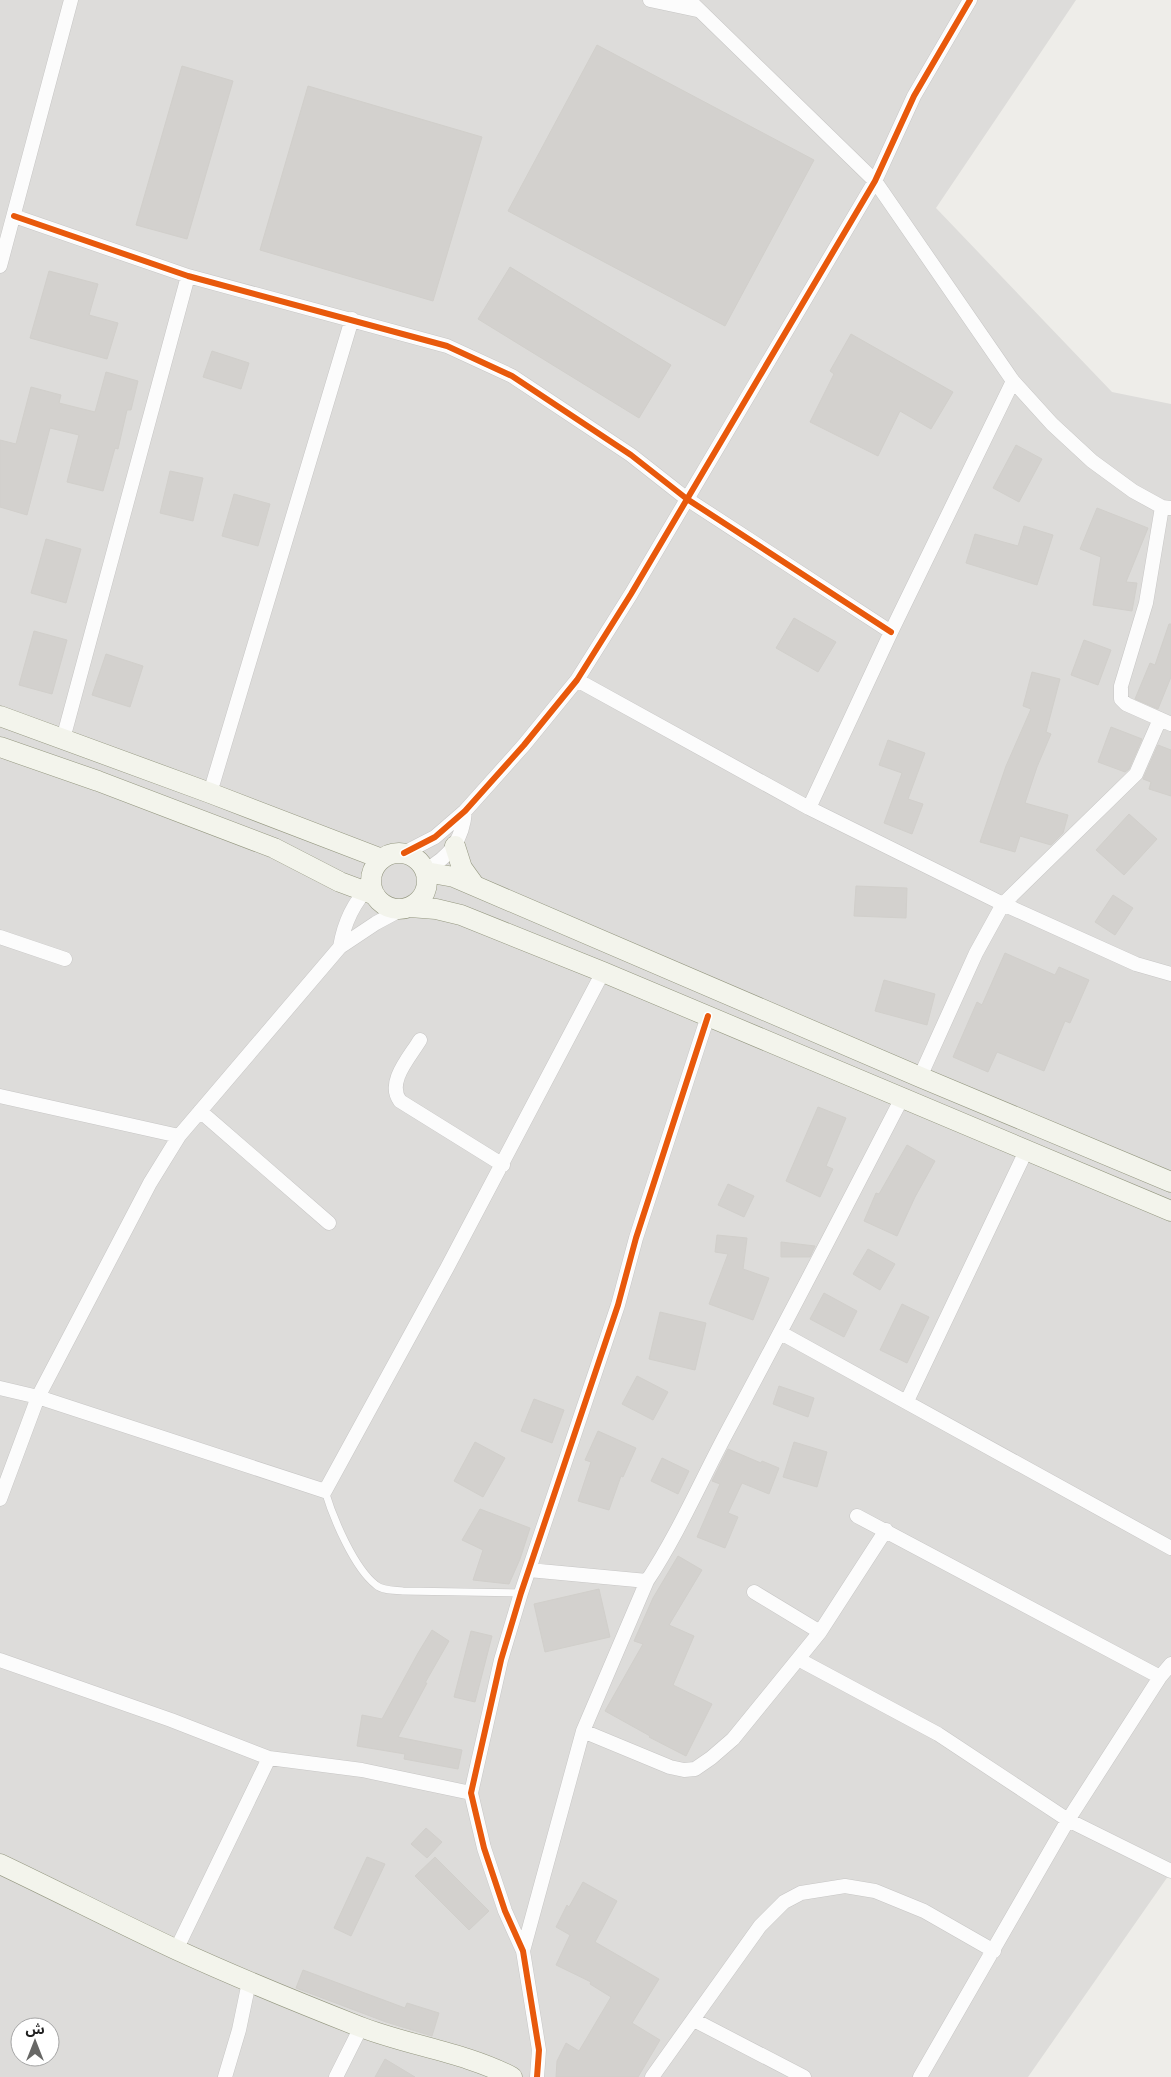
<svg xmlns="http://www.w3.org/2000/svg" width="1171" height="2077" font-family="'Space Grotesk','Noto Sans Arabic',sans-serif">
  <rect width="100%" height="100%" fill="#eeede9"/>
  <path fill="#dddcda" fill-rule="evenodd" d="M 0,0 L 1076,0 L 936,208 L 1112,392 L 1171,404 L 1171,1872 L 1028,2077 L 0,2077 ZM 20,2027 L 50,2027 L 50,2057 L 20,2057 Z"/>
  <path fill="#d3d1ce" stroke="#d1cfcb" d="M 597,45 L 814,160 L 725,326 L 508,211 Z
    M 182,66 L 233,81 L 187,239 L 136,225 Z
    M 308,86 L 482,137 L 433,301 L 260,250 Z
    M 510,267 L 671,365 L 639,418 L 478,319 Z
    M 49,271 L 98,284 L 89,315 L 118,323 L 107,359 L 30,338 Z
    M 851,334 L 953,392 L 931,429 L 900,411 L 878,456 L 810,422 L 834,374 L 830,371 Z
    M 212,351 L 249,363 L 241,389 L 203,377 Z
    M 106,372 L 138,381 L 131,410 L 127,410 L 118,449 L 115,448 L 103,491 L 67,482 L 79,435 L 50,428 L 27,515 L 0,507 L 0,440 L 16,444 L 31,387 L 61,395 L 59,403 L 95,412 Z
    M 1016,445 L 1042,459 L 1019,502 L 993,488 Z
    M 170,471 L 203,478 L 193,521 L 160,513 Z
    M 234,494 L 270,504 L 258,546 L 222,536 Z
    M 1097,508 L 1148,528 L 1126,582 L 1137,583 L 1132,611 L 1093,605 L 1101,557 L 1080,549 Z
    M 1024,526 L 1053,535 L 1037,585 L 966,563 L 975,534 L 1018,546 Z
    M 46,539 L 81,549 L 66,603 L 31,593 Z
    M 794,618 L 836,642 L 818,672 L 776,648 Z
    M 1169,624 L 1171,624 L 1171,677 L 1158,709 L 1135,699 L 1150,663 L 1155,665 Z
    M 34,631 L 67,640 L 52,694 L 19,685 Z
    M 1084,640 L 1111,650 L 1098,685 L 1071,675 Z
    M 106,654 L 143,666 L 130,707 L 92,695 Z
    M 1032,672 L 1060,679 L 1046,732 L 1051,734 L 1037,767 L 1025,803 L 1068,815 L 1063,833 L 1051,845 L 1020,836 L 1015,852 L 980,842 L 1006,766 L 1031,709 L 1023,706 Z
    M 1111,727 L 1142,739 L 1129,769 L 1125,772 L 1098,762 Z
    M 888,740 L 925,753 L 908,799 L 923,804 L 912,834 L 884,823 L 902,773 L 879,765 Z
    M 1158,745 L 1171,750 L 1171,796 L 1149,789 L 1151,782 L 1143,779 Z
    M 1129,814 L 1157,839 L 1124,875 L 1096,850 Z
    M 856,886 L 907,888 L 906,918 L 854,916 Z
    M 1113,895 L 1133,908 L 1115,935 L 1095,922 Z
    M 1005,953 L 1055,975 L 1059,967 L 1089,980 L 1070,1023 L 1065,1021 L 1044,1071 L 997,1052 L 988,1072 L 953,1057 L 977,1002 L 982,1005 Z
    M 884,980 L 935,994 L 927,1025 L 875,1011 Z
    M 818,1107 L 846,1118 L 826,1166 L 833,1169 L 820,1197 L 786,1181 Z
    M 907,1145 L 935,1161 L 915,1197 L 897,1236 L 864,1221 L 876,1193 L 879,1194 Z
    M 728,1184 L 754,1196 L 744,1217 L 718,1205 Z
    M 717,1235 L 747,1238 L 743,1269 L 769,1278 L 753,1320 L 709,1304 L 728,1254 L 715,1252 Z
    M 781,1242 L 815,1246 L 810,1257 L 781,1257 Z
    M 868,1249 L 895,1264 L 880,1290 L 853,1274 Z
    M 824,1293 L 857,1311 L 844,1337 L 810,1319 Z
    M 902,1304 L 929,1317 L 907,1363 L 880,1350 Z
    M 660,1312 L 706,1323 L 695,1370 L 649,1359 Z
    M 637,1376 L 668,1392 L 653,1420 L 622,1404 Z
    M 779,1386 L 814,1398 L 808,1417 L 773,1404 Z
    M 534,1399 L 564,1410 L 552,1443 L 521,1431 Z
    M 598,1431 L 636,1448 L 623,1477 L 621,1476 L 609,1510 L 578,1501 L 591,1462 L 585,1460 Z
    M 475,1442 L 505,1458 L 483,1497 L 454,1481 Z
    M 794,1442 L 827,1452 L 817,1487 L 783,1477 Z
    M 728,1449 L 761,1463 L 762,1461 L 779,1468 L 769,1494 L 742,1483 L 728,1513 L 738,1517 L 725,1548 L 697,1537 L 720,1484 L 712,1481 Z
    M 662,1458 L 689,1471 L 678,1494 L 651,1481 Z
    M 480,1509 L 530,1528 L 520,1559 L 509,1584 L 473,1580 L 483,1550 L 462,1540 Z
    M 678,1556 L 702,1570 L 669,1625 L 694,1636 L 673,1685 L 712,1704 L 686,1756 L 649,1737 L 650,1736 L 605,1711 L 643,1644 L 634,1641 L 653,1598 Z
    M 599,1589 L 610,1637 L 545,1652 L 534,1604 Z
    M 432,1630 L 449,1641 L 425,1683 L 427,1683 L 398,1737 L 462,1750 L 458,1769 L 404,1759 L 405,1754 L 357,1746 L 362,1715 L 382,1719 L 418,1653 Z
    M 471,1631 L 492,1636 L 475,1702 L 454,1697 Z
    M 426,1828 L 442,1842 L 427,1858 L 411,1844 Z
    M 367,1857 L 385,1864 L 351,1936 L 334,1928 Z
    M 435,1857 L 489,1911 L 469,1930 L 415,1876 Z
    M 583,1882 L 617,1901 L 595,1942 L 659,1979 L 632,2023 L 660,2040 L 638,2077 L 556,2077 L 557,2061 L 566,2043 L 579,2051 L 611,1997 L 590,1984 L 591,1982 L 556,1965 L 570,1935 L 556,1927 L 567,1905 L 569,1907 Z
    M 303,1970 L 405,2008 L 407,2003 L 439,2013 L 432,2036 L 386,2022 L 296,1988 Z
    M 385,2059 L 415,2077 L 375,2077 Z"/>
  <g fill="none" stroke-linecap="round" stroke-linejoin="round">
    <g stroke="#c7c6c5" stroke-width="8">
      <path id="lane" d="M 325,1491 C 333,1518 354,1568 376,1585 C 383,1591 395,1590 403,1591 L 521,1593"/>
    </g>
    <g stroke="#c7c6c5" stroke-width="15">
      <path id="street" d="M 650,0 L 697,10
        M 689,0 L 875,181 L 1013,381 L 1052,424 L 1092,461 L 1133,491 L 1162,507 L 1171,508
        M 14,216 L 188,276 L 447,346 L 512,376 L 631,455 L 687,499 L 891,632
        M 0,266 L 71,0
        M 1162,507 L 1146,603 L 1121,686 L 1121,699 L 1126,704 L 1171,724
        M 577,680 L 809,808 L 1003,904 L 1136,964 L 1171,974
        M 63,739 L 188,276
        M 210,793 L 352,319
        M 809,808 L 891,632 L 1013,381
        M 404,853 L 435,837 L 465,811 L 524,745 L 577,680 L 631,594 L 875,181 L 914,96 L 970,0
        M 425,870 C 450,857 463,839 465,811
        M 0,937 L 65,959
        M 340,947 C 344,923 353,903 370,886
        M 420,1040 C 410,1057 386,1082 400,1101 L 503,1165
        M 920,1077 L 976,953 L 1003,904 L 1136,774 L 1160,719
        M 0,1096 L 179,1136
        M 200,1111 L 329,1223
        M 781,1333 L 1171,1548
        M 0,1388 L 38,1397 L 325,1491 L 447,1268 L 603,972
        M 907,1401 L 1026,1151
        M 0,1499 L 38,1397 L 150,1183 L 179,1136 L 340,947 L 376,923 L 402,909
        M 857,1516 L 1160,1677
        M 529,1570 L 647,1581 C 678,1534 700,1483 726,1434 C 786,1323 844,1210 902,1098
        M 820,1632 L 886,1530
        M 798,1659 L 938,1734 L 1068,1820 L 1171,1871
        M 0,1660 L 171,1720 L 269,1758 L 362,1770 L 471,1793
        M 583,1731 L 670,1767 L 684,1770 L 695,1769 L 711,1758 L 733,1739 L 820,1632 L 754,1592
        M 176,1950 L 269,1758
        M 523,1951 L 583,1731 L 647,1581
        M 694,2020 L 804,2077
        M 225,2077 L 239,2030 L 249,1982
        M 336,2077 L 361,2027
        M 537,2077 L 539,2050 L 523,1951 L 505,1911 L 484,1848 L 471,1793 L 501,1660 L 521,1593 L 618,1305 L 636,1238 L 708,1016
        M 652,2077 L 760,1926 L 784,1902 L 801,1893 L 845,1886 L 875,1891 L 924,1911 L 994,1951
        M 920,2077 L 1068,1820 L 1160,1677 L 1171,1664"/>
    </g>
    <g stroke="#959881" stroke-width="21">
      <path id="secondary" d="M 0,716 L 210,793 L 382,859
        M 0,747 L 98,781 L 274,848 L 340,882 L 375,895
        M 455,846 L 462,868 L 475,886
        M371 881a28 28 0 1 1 56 0a28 28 0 1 1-56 0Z
        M 426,872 L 454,877 L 475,886 L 920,1077 L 1171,1182
        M 410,907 L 436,909 L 461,915 L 603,972 L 1171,1211
        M 0,1864 C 59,1892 117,1922 177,1950 C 236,1977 297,2002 358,2026 C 409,2046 464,2052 512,2077"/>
    </g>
    <use href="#lane" stroke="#fcfcfc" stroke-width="7"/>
    <use href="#street" stroke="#fcfcfc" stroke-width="14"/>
    <use href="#secondary" stroke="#f3f4ec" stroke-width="20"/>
    <g stroke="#fff" stroke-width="9">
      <path id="cycleway" d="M 14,216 L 188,276 L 447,346 L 512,376 L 631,455 L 687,499 L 891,632
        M 404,853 L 435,837 L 465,811 L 524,745 L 577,680 L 631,594 L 875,181 L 914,96 L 970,0
        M 537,2077 L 539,2050 L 523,1951 L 505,1911 L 484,1848 L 471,1793 L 501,1660 L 521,1593 L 618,1305 L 636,1238 L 708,1016"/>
    </g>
    <use href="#cycleway" stroke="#e8590c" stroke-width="6"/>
  </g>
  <g transform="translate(35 2042)"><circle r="24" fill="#ffffff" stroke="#a6a6a6"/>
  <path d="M0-4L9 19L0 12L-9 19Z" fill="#686866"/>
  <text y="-8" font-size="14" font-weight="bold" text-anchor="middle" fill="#202020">ش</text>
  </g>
</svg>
